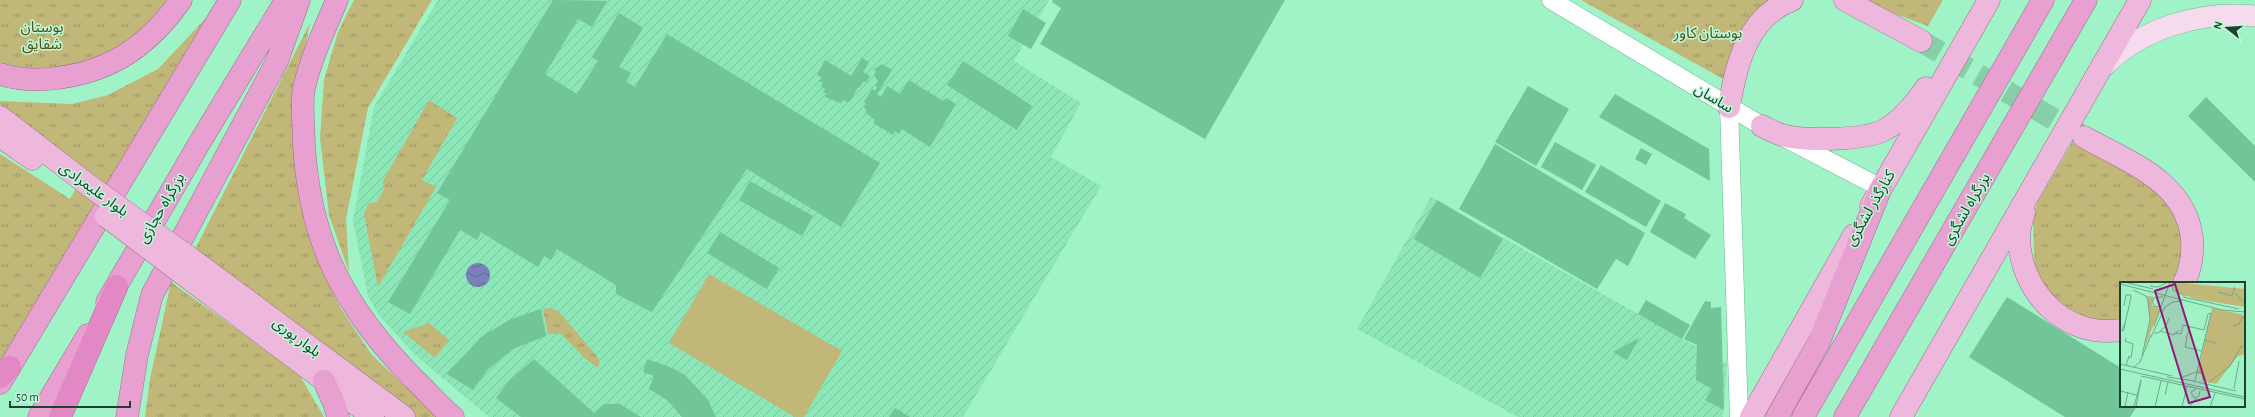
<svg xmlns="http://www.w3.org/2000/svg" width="2255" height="417" font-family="'Alegreya Sans','Noto Sans Arabic',sans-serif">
  <defs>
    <pattern id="industrial-furrows" width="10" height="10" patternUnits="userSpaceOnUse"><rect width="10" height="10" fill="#8de6b7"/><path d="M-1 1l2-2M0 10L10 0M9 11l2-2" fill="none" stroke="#79c69e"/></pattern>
    <pattern id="grass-tufts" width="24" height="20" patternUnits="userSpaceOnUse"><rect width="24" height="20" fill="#c1b778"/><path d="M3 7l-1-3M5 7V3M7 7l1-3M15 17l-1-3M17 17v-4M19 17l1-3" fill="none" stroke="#9c9663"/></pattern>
    <pattern id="water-waves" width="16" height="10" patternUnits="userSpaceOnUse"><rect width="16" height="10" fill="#7b80bb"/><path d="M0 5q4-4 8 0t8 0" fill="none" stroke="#646a98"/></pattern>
  </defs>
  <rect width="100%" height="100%" fill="#a0f3c6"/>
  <path fill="url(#industrial-furrows)" d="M 438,0 L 1049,0 L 1014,61 L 1081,103 L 1051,157 L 1101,186 L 963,417 L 489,417 L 415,355 L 379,315 L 368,296 L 353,220 L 374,107 Z
    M 1431,197 L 1727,364 L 1723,417 L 1518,417 L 1357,329 Z"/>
  <path fill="url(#grass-tufts)" d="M 0,0 L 167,0 L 145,32 L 96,62 L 42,73 L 0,62 Z
    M 354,0 L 432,0 L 368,108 L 346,219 L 349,272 L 329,215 L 320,138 L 324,80 L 338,32 Z
    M 1581,0 L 1776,0 L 1725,80 Z
    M 1857,0 L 1943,0 L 1928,26 Z
    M 206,18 L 0,368 L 0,154 L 70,199 L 83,175 L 0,104 L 0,101 L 72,104 L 108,95 L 158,69 Z
    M 310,23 L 296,97 L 314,247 L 339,306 L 372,355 L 438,417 L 411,417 L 192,255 Z
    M 429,100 L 457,118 L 422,180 L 436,187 L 378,287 L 364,214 L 369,203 L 377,202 L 384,189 L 383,181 Z
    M 2075,138 L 2140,174 L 2184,222 L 2179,283 L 2121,283 L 2121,326 L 2059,310 L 2036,273 L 2034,257 L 2033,220 L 2037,203 Z
    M 171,282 L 299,374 L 324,417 L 145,417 L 150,379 Z
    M 550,308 L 556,310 L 562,315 L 600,360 L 598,368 L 587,360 L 561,334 L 548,334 L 543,309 Z
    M 429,323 L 449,340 L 435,358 L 403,332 Z"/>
  <path fill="#c1b778" d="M 709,274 L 842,351 L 804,417 L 795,417 L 669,343 Z"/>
  <path fill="url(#water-waves)" d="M466 275a12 12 0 1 1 24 0a12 12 0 1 1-24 0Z"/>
  <path fill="#72c499" d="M 553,0 L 607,1 L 592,27 L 578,19 L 545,74 L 577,94 L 598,61 L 592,57 L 619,13 L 643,28 L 619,67 L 631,73 L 626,82 L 635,87 L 667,34 L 880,163 L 841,227 L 747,169 L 652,312 L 616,294 L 616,285 L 557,249 L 551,260 L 544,256 L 538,267 L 481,232 L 477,240 L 460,230 L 410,314 L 388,302 L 450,200 L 437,193 Z
    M 1053,0 L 1285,0 L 1205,139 L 1040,44 L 1061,8 L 1052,2 Z
    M 1023,9 L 1046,23 L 1031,49 L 1008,36 Z
    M 862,58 L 869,62 L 863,72 L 870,76 L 866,83 L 864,81 L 859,88 L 858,87 L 851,100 L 847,102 L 843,100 L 841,103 L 825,97 L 827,94 L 823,92 L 825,89 L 821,86 L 823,83 L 819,81 L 822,78 L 817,75 L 825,60 L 851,76 Z
    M 963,61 L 1032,106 L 1017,130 L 947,85 Z
    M 882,64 L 892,70 L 877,94 L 881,97 L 887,86 L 900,94 L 909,80 L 943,101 L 946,98 L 956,104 L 930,147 L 902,129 L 899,134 L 895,131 L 893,135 L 873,123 L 875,120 L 865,112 L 867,110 L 864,108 L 866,104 L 864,102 L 872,89 L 875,91 L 877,87 L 875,86 L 878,81 L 874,75 L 876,71 L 873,70 Z
    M 1528,86 L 1569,109 L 1536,166 L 1495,142 Z
    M 1615,94 L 1709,149 L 1710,181 L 1599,117 Z
    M 2206,97 L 2255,146 L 2255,182 L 2188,116 Z
    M 1555,142 L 1596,165 L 1582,190 L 1541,167 Z
    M 1495,144 L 1645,233 L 1628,266 L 1616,259 L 1597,289 L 1459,209 Z
    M 1641,148 L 1652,154 L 1646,165 L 1635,159 Z
    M 1601,165 L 1661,201 L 1646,227 L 1585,192 Z
    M 750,181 L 813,216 L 802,236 L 739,200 Z
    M 1437,200 L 1503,239 L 1480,278 L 1414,239 Z
    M 1665,203 L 1686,214 L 1684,218 L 1711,235 L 1695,259 L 1650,232 Z
    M 720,232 L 779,268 L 767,289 L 707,253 Z
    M 2007,297 L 2121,368 L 2121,406 L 2137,406 L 2130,417 L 2065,417 L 1969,357 Z
    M 1646,300 L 1690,325 L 1682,339 L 1638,314 Z
    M 1705,301 L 1711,302 L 1711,308 L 1721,307 L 1724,410 L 1705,400 L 1712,389 L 1696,380 L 1697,345 L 1684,339 Z
    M 541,309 L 546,336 L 515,348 L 488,369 L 473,390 L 447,374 L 481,337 L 511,319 Z
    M 1639,338 L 1627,360 L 1613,352 Z
    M 534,359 L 594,413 L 604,404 L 620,404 L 641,417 L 521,417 L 496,398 L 510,380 Z
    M 647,359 L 670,367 L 685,375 L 708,400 L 716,417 L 682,417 L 667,400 L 649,389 L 654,376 L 643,372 Z
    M 895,408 L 910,417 L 889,417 Z"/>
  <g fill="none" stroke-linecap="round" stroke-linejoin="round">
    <path stroke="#86cfa8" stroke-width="22" stroke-dasharray="22 11" stroke-linecap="butt" d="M 1921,41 L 2084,137"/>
    <g stroke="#69ba8f" stroke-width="19">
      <path id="tertiary" d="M 1551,0 L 1762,126 L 1881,188
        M 1729,107 L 1739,417"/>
    </g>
    <g stroke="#69ba8f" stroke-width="22">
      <path id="secondary" d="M 2105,65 C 2144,27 2201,11 2255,16"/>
    </g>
    <g stroke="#9d6f91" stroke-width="23">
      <path id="primary" d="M 1845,0 L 1921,41
        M 1729,107 C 1736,65 1747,17 1792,0
        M 0,117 L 91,187
        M 1762,126 C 1768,129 1775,133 1782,135 C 1803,141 1866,141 1886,129 C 1902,120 1915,103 1926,88
        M 0,136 L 32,159
        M 2084,137 C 2128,162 2186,181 2192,239 C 2193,254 2191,269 2184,283
        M 1871,206 L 1989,0
        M 2024,212 C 2022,220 2019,229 2019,236 C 2019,291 2065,339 2121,330
        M 190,258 L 404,417
        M 179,271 L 373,417
        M 1751,417 L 1854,235
        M 1901,417 L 2140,0"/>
    </g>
    <g stroke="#9d6f91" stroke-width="23">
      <path id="trunk" d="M 337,0 C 325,28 311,58 304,88 C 301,103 304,129 304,145 C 310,244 345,309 414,379 C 427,391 439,406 453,417
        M 0,74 C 19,80 37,81 57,78 C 113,71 149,45 181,0
        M 107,302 L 200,142 L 286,0
        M 324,381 L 334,403 L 338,417
        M 0,383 L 230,0
        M 39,417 L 88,335
        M 127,417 L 137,355 L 152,295 L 277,61 L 299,0
        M 1777,417 L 1819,342 L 1881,188
        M 1803,417 L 2043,0
        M 1845,417 L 2086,0"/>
    </g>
    <g stroke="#9d6f91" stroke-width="23">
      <path id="motorway" d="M 0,377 L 10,367
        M 60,417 L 117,286"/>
    </g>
    <use href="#tertiary" stroke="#fff" stroke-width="18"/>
    <use href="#secondary" stroke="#f6dbee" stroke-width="21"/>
    <use href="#primary" stroke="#edb8dc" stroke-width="22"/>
    <use href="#trunk" stroke="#e7a0d0" stroke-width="22"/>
    <use href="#motorway" stroke="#e188c5" stroke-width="22"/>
    <g stroke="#9d6f91" stroke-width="23" stroke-linecap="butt">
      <path id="primary-bridge" d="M 91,187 L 190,258
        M 106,216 L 179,271"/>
    </g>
    <use href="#primary-bridge" stroke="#edb8dc" stroke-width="22"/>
  </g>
  <g text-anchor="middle" stroke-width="3" stroke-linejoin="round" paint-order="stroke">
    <g font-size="15" fill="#564d1a" stroke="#bcfcd8">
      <text x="42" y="32">بوستان<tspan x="42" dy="17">شقایق</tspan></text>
      <text x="1708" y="38">بوستان کاور</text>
    </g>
    <g font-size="15" fill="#1f4130" stroke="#bcfcd8">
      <text transform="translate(1714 98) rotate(31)" y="5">ساسان</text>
      <text transform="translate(94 189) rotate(36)" y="5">بلوار علیمرادی</text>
      <text transform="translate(161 208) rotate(-60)" y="5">بزرگراه حجازی</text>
      <text transform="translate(1870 208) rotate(-60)" y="5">کنارگذر لشگری</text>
      <text transform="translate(1966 209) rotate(-60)" y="5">بزرگراه لشگری</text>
      <text transform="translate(297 337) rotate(37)" y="5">بلوار پوری</text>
    </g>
  </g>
  <g transform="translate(2120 282)">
    <rect width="125" height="125" fill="#a0f3c6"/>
    <path d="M 53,0 L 125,7 L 125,25 L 76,17 L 56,10 ZM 27,14 L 34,15 L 32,23 L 40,27 L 24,67 L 30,39 ZM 92,26 L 125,33 L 125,72 L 118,74 L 96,102 L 83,99 L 84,94 L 78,90 Z" fill="#c1b778"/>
    <path fill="none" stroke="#6cac8a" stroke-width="1" d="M 4,0 L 33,7M 52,0 L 53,8 L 65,14M 0,2 L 102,28 L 125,30M 30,4 L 38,5 L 48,0M 13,8 L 26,14 L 28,19 L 30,38 L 22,74M 98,10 L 112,14 L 115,5M 115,11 L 125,22M 63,15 L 119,27M 4,24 L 6,13 L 11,13 L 11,14 L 10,20 L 5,41 L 4,48 L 2,49 L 5,41M 41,24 L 35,25 L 32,19 L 36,15 L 43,15M 34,44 L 50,0M 113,44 L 119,42 L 122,35 L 125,36M 40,49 L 54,53 L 59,48M 34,51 L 38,51 L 46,44 L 49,36M 54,51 L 61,52 L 63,43 L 84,48 L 88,32 L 91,31M 31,55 L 45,25 L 53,20 L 62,19M 6,56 L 5,59 L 13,62 L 11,76M 66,57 L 70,45M 67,57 L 65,65 L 82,69M 84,58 L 96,61M 0,82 L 52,94M 6,83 L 9,74 L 9,77M 14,85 L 20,80 L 31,53M 0,87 L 125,115M 76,90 L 83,92 L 83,99M 21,94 L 125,117M 47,95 L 75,99M 60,96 L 76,90M 75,98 L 91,31M 73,99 L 116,109M 88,101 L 110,84 L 122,63M 76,107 L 71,110 L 74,116 L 79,114 L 80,109M 114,107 L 119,79M 0,109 L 17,113M 45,113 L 48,100M 5,125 L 8,110M 14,125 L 21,98M 16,125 L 21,98M 35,125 L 41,99M 62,125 L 67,104M 69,125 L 77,116M 90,125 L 95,111"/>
    <path fill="#911875" fill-opacity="0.15" stroke="#911875" stroke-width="2" d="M 55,2 L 90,115 L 69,121 L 35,9 Z"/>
    <rect width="125" height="125" fill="none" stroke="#1f4130" stroke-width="2"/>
  </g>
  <g transform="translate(2227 28) rotate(287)" stroke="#bcfcd8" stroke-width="3" paint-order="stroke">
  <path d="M0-3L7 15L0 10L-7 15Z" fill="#1f4130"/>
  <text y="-6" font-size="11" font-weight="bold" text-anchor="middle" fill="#1f4130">N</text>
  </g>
  <path d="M10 401v6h120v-6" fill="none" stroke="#1f4130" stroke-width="2"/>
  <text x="16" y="401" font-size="12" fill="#1f4130" stroke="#bcfcd8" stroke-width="3" paint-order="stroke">50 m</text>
</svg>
